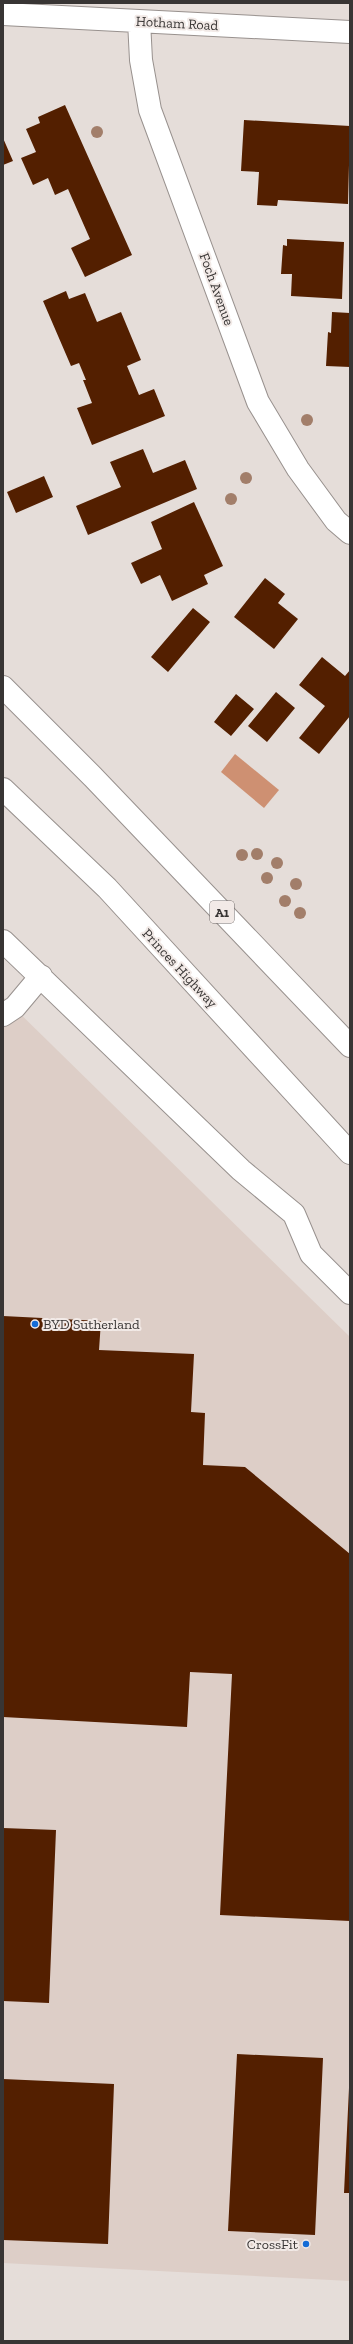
<svg xmlns="http://www.w3.org/2000/svg" width="353" height="2344" font-family="'Zilla Slab',serif">
  <rect width="100%" height="100%" fill="#e5ddd9"/>
  <path fill="#ddcec7" d="M 3,997 L 350,1337 L 350,2281 L 3,2263 Z"/>
  <path fill="#ce9072" d="M 235,754 L 279,790 L 264,808 L 221,772 Z"/>
  <path fill="#531f00" d="M 65,105 L 132,255 L 85,277 L 71,248 L 90,239 L 68,189 L 55,195 L 48,178 L 33,185 L 21,158 L 36,152 L 26,129 L 40,123 L 38,117 Z
    M 244,120 L 350,126 L 348,204 L 278,200 L 277,206 L 257,205 L 259,172 L 241,171 Z
    M 3,138 L 13,161 L 3,165 Z
    M 287,239 L 344,242 L 342,299 L 291,296 L 292,274 L 281,274 L 283,245 L 287,246 Z
    M 66,291 L 69,299 L 85,293 L 97,322 L 121,312 L 141,360 L 127,366 L 139,395 L 154,389 L 165,416 L 92,445 L 77,408 L 92,403 L 83,380 L 86,380 L 79,363 L 71,366 L 43,301 Z
    M 332,312 L 350,313 L 350,367 L 326,366 L 328,332 L 331,333 Z
    M 143,449 L 153,473 L 185,460 L 197,489 L 88,535 L 76,506 L 121,487 L 110,462 Z
    M 44,476 L 53,497 L 16,513 L 7,492 Z
    M 194,502 L 223,566 L 204,575 L 208,584 L 172,601 L 160,575 L 141,584 L 131,563 L 162,549 L 151,522 Z
    M 265,578 L 285,594 L 278,603 L 298,619 L 274,649 L 234,617 Z
    M 193,608 L 210,622 L 168,672 L 151,657 Z
    M 322,657 L 345,676 L 350,670 L 350,716 L 319,754 L 299,738 L 325,706 L 299,685 Z
    M 276,692 L 295,708 L 267,742 L 248,726 Z
    M 236,694 L 254,709 L 231,736 L 214,722 Z
    M 3,1316 L 101,1321 L 99,1350 L 194,1354 L 191,1412 L 205,1413 L 203,1465 L 245,1467 L 350,1554 L 350,1921 L 220,1915 L 232,1674 L 190,1672 L 187,1727 L 3,1717 Z
    M 3,1828 L 56,1830 L 49,2003 L 3,2001 Z
    M 237,2054 L 323,2058 L 315,2235 L 228,2231 Z
    M 3,2079 L 114,2084 L 108,2244 L 3,2240 Z
    M 349,2088 L 350,2088 L 350,2193 L 344,2193 Z"/>
  <g fill="none" stroke-linecap="round" stroke-linejoin="round">
    <g stroke="#98918e" stroke-width="24">
      <path id="minor" d="M 3,14 L 350,32
        M 139,21 L 141,60 L 150,110 L 258,402 L 298,469 L 336,521 L 350,533
        M 3,941 L 241,1170 L 294,1214 L 311,1254 L 350,1293
        M 3,1015 L 15,1007 L 41,976"/>
    </g>
    <g stroke="#98918e" stroke-width="24">
      <path id="highway" d="M 3,687 L 93,777 L 350,1046
        M 3,789 L 107,888 L 350,1153"/>
    </g>
    <use href="#minor" stroke="#fff" stroke-width="22"/>
    <use href="#highway" stroke="#fff" stroke-width="22"/>
  </g>
  <g fill="#a27e6a">
    <circle cx="97" cy="132" r="6"/>
    <circle cx="307" cy="420" r="6"/>
    <circle cx="246" cy="478" r="6"/>
    <circle cx="231" cy="499" r="6"/>
    <circle cx="257" cy="854" r="6"/>
    <circle cx="242" cy="855" r="6"/>
    <circle cx="277" cy="863" r="6"/>
    <circle cx="267" cy="878" r="6"/>
    <circle cx="296" cy="884" r="6"/>
    <circle cx="285" cy="901" r="6"/>
    <circle cx="300" cy="913" r="6"/>
  </g>
  <g fill="#156cd6" stroke="#f2eae7" stroke-width="1.5">
    <circle cx="35" cy="1324" r="4"/>
    <circle cx="306" cy="2244" r="4"/>
  </g>
  <g text-anchor="middle" stroke-width="4" stroke-linejoin="round" paint-order="stroke">
    <rect fill="#f2eae7" stroke="#706b6a" stroke-width="1" x="210" y="901" width="24" height="22" rx="3"/>
    <g font-size="13" font-weight="bold" fill="#383534">
      <text x="222" y="917">A1</text>
    </g>
    <g font-size="14" fill="#383534" stroke="#f2eae7">
      <text transform="translate(177 23) rotate(3)" y="5">Hotham Road</text>
      <text transform="translate(217 289) rotate(70)" y="5">Foch Avenue</text>
      <text transform="translate(180 968) rotate(47)" y="5">Princes Highway</text>
    </g>
    <g font-size="14" fill="#383534" stroke="#f2eae7" text-anchor="start">
      <text x="43" y="1329">BYD Sutherland</text>
      <text x="298" y="2249" text-anchor="end">CrossFit</text>
    </g>
  </g>
  <rect width="353" height="2344" fill="none" stroke="#383534" stroke-width="8"/>
</svg>
